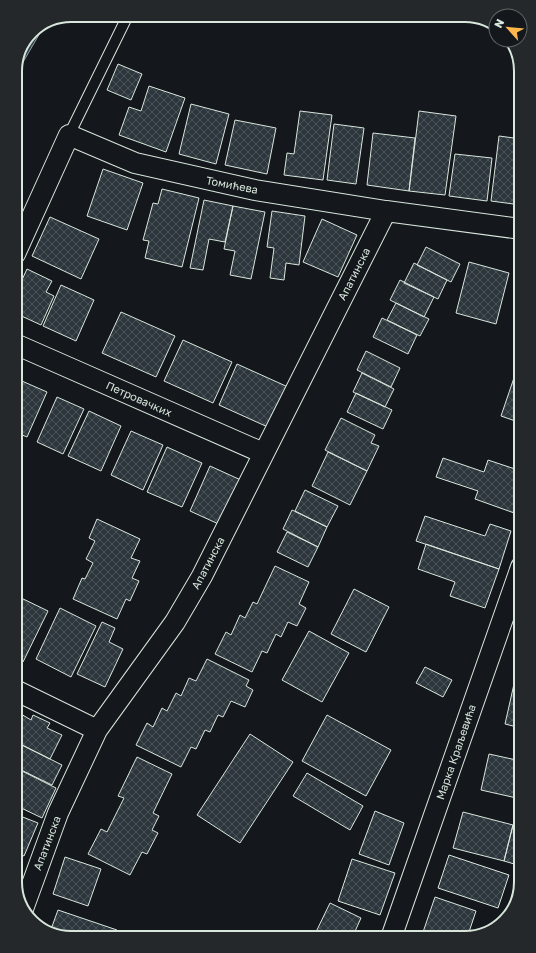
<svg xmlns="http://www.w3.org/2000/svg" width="536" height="953" font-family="'Golos Text',sans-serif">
  <defs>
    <pattern id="water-ripples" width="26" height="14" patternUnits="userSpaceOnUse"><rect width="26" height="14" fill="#2f3f4d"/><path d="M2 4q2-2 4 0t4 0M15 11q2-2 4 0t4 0" fill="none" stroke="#4c5b66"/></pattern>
    <pattern id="building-cross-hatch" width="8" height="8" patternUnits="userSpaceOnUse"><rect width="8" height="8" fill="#2c363c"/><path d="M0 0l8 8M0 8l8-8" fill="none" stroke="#4a5358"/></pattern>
  </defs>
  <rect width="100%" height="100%" fill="#14181c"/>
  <path fill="url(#water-ripples)" stroke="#939e99" d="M 44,26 L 15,76 L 15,68 L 32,31 Z"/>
  <path fill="url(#building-cross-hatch)" stroke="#d8e6dc" d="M 118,64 L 142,74 L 131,100 L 107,90 Z
    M 149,86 L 185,98 L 166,152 L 119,135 L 129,107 L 141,111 Z
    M 191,104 L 229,114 L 216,164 L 179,154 Z
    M 300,111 L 332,115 L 323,180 L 284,175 L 287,153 L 294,154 Z
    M 419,111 L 456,116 L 445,195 L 409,191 Z
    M 235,120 L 276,128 L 267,174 L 225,165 Z
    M 334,124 L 364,128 L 356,184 L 327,180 Z
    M 373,133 L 415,138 L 409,191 L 367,185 Z
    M 499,136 L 521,139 L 521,205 L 491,201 Z
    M 455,154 L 492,158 L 487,201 L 449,196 Z
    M 103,169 L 143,183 L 127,230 L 87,216 Z
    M 162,189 L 199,198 L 182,267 L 145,258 L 149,241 L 143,240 L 153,203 L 158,204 Z
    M 204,200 L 233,206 L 225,242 L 209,239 L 203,270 L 190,268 Z
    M 233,206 L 265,212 L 251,279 L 230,275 L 235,251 L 224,249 Z
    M 272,211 L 305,216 L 299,265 L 286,263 L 284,280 L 270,278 L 274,248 L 267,247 Z
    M 50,217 L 99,239 L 81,279 L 32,256 Z
    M 322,219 L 357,235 L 338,277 L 303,262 Z
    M 426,247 L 460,264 L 451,282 L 417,265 Z
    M 469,262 L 509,273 L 496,324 L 456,313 Z
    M 414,263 L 447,280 L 438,299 L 404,283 Z
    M 27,269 L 52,281 L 46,292 L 54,296 L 41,325 L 15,313 L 15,295 Z
    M 400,280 L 434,297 L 424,317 L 390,300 Z
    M 61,285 L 94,300 L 76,341 L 43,326 Z
    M 396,303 L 429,319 L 420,336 L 387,320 Z
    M 121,312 L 175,336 L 156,377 L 102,353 Z
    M 382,318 L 417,335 L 408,354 L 373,337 Z
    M 183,340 L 232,362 L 213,403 L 164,381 Z
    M 366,351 L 400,368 L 391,387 L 357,370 Z
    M 519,363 L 521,363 L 521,423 L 501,416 Z
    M 237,364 L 288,387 L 270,428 L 219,405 Z
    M 362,373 L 394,389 L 385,407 L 353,392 Z
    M 15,378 L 47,392 L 27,437 L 15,432 Z
    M 356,393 L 392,410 L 383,429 L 347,412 Z
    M 57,397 L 84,409 L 63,454 L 37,442 Z
    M 89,411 L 121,426 L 101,471 L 68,456 Z
    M 341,418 L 375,435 L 371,443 L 379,446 L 367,471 L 325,450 Z
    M 131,431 L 163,445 L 143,490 L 111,475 Z
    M 167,447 L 202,463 L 182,507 L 147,492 Z
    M 328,452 L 367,471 L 350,505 L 312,486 Z
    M 443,458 L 484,472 L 488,460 L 521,471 L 521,502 L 517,514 L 475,499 L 478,491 L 436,477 Z
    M 210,466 L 243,481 L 223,526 L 190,511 Z
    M 305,490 L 338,506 L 327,527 L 295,511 Z
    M 292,510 L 327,527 L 318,547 L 283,529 Z
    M 425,516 L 485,536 L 490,524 L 511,531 L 499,569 L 416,541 Z
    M 97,519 L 140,539 L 131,558 L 140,561 L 132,578 L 139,581 L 130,601 L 126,599 L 117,619 L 73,599 L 82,578 L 85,579 L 93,563 L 86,559 L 95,541 L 89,538 Z
    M 287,532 L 318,547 L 308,567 L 277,552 Z
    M 426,544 L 499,569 L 485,608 L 450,596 L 455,582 L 418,569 Z
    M 275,566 L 309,582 L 299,604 L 306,608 L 297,626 L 288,622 L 281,637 L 276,634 L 267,653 L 262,651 L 252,672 L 215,654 L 226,632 L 231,635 L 240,615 L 245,618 L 253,602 L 257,604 Z
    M 354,589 L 389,607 L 366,652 L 331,634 Z
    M 17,596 L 48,611 L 23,662 L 15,658 L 15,599 Z
    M 60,608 L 96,626 L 71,677 L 36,659 Z
    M 102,622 L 115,628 L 109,642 L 123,649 L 105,687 L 77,674 Z
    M 309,631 L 349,653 L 322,702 L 282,680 Z
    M 207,659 L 249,680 L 246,686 L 253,690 L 245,707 L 231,701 L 223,717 L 218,715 L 210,732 L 205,730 L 196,749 L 191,747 L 181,767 L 136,745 L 147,723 L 153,727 L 162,708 L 167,711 L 176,693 L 181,696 L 189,678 L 196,681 Z
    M 425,667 L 452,680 L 443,697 L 416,683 Z
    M 514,684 L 521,686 L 521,728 L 505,724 Z
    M 21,714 L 31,720 L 33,715 L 50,723 L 47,728 L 62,735 L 50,759 L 22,745 L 19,752 L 15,750 L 15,726 Z
    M 327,715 L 391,750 L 366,796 L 302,761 Z
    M 521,732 L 521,758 L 515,756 Z
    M 250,734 L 293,762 L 240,843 L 197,815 Z
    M 22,745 L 62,765 L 52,785 L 15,767 L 15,760 Z
    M 489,754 L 521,761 L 521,799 L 481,790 Z
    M 137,757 L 172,774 L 153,813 L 159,816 L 152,830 L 158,833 L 147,854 L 142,852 L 130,875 L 88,854 L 101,829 L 107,832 L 124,798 L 118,796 Z
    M 20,770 L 56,788 L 42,818 L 15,805 L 15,781 Z
    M 307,773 L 363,806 L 350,830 L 293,796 Z
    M 375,811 L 404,823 L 389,865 L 359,854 Z
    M 463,812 L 513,825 L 504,861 L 453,848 Z
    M 15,814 L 38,823 L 24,856 L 15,852 Z
    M 513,825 L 521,827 L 521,866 L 504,861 Z
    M 449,855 L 509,875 L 498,908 L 438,888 Z
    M 65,857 L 101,869 L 88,906 L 53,894 Z
    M 352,859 L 395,873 L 380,915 L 338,901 Z
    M 435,897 L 476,911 L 467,938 L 421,938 Z
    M 330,903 L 361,918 L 352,938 L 318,938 L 314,936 Z
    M 58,910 L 117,930 L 114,938 L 68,938 L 50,932 Z"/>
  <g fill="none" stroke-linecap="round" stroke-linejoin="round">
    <g stroke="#d8e6dc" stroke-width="12">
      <path id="service" d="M 69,135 L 128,15"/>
    </g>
    <g stroke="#d8e6dc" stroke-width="22">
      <path id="minor" d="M 15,254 L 69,135 L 135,163 L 255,190 L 386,211 L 521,229
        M 15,344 L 263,453
        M 15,690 L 97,730
        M 23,909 L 58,813 L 97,730 L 175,622 L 202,576 L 386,211
        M 391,938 L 521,567"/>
    </g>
    <use href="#service" stroke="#14181c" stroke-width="10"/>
    <use href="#minor" stroke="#14181c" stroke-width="20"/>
  </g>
  <g text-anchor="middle" stroke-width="3" stroke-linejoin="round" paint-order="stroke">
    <g font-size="11" fill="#d8e6dc" stroke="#14181c">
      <text transform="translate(232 185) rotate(11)" y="4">Томићева</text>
      <text transform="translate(354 274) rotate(-63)" y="4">Апатинска</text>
      <text transform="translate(139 399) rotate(24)" y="4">Петровачких</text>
      <text transform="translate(208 563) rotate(-62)" y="4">Апатинска</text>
      <text transform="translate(456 752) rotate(-71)" y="4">Марка Краљевића</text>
      <text transform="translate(47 843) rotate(-69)" y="4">Апатинска</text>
    </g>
  </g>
  <path d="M0 0H536V953H0ZM71 22H465A49 49 0 0 1 514 71V882A49 49 0 0 1 465 931H71A49 49 0 0 1 22 882V71A49 49 0 0 1 71 22Z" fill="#24282b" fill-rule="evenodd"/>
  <path fill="none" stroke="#d8e6dc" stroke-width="2" d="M71 22H465A49 49 0 0 1 514 71V882A49 49 0 0 1 465 931H71A49 49 0 0 1 22 882V71A49 49 0 0 1 71 22Z"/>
  <g transform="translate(508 28) rotate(297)"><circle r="19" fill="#14181c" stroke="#626a69"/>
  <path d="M0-3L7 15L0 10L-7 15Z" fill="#ffb74d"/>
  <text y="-6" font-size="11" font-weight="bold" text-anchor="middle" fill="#d8e6dc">N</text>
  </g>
</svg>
